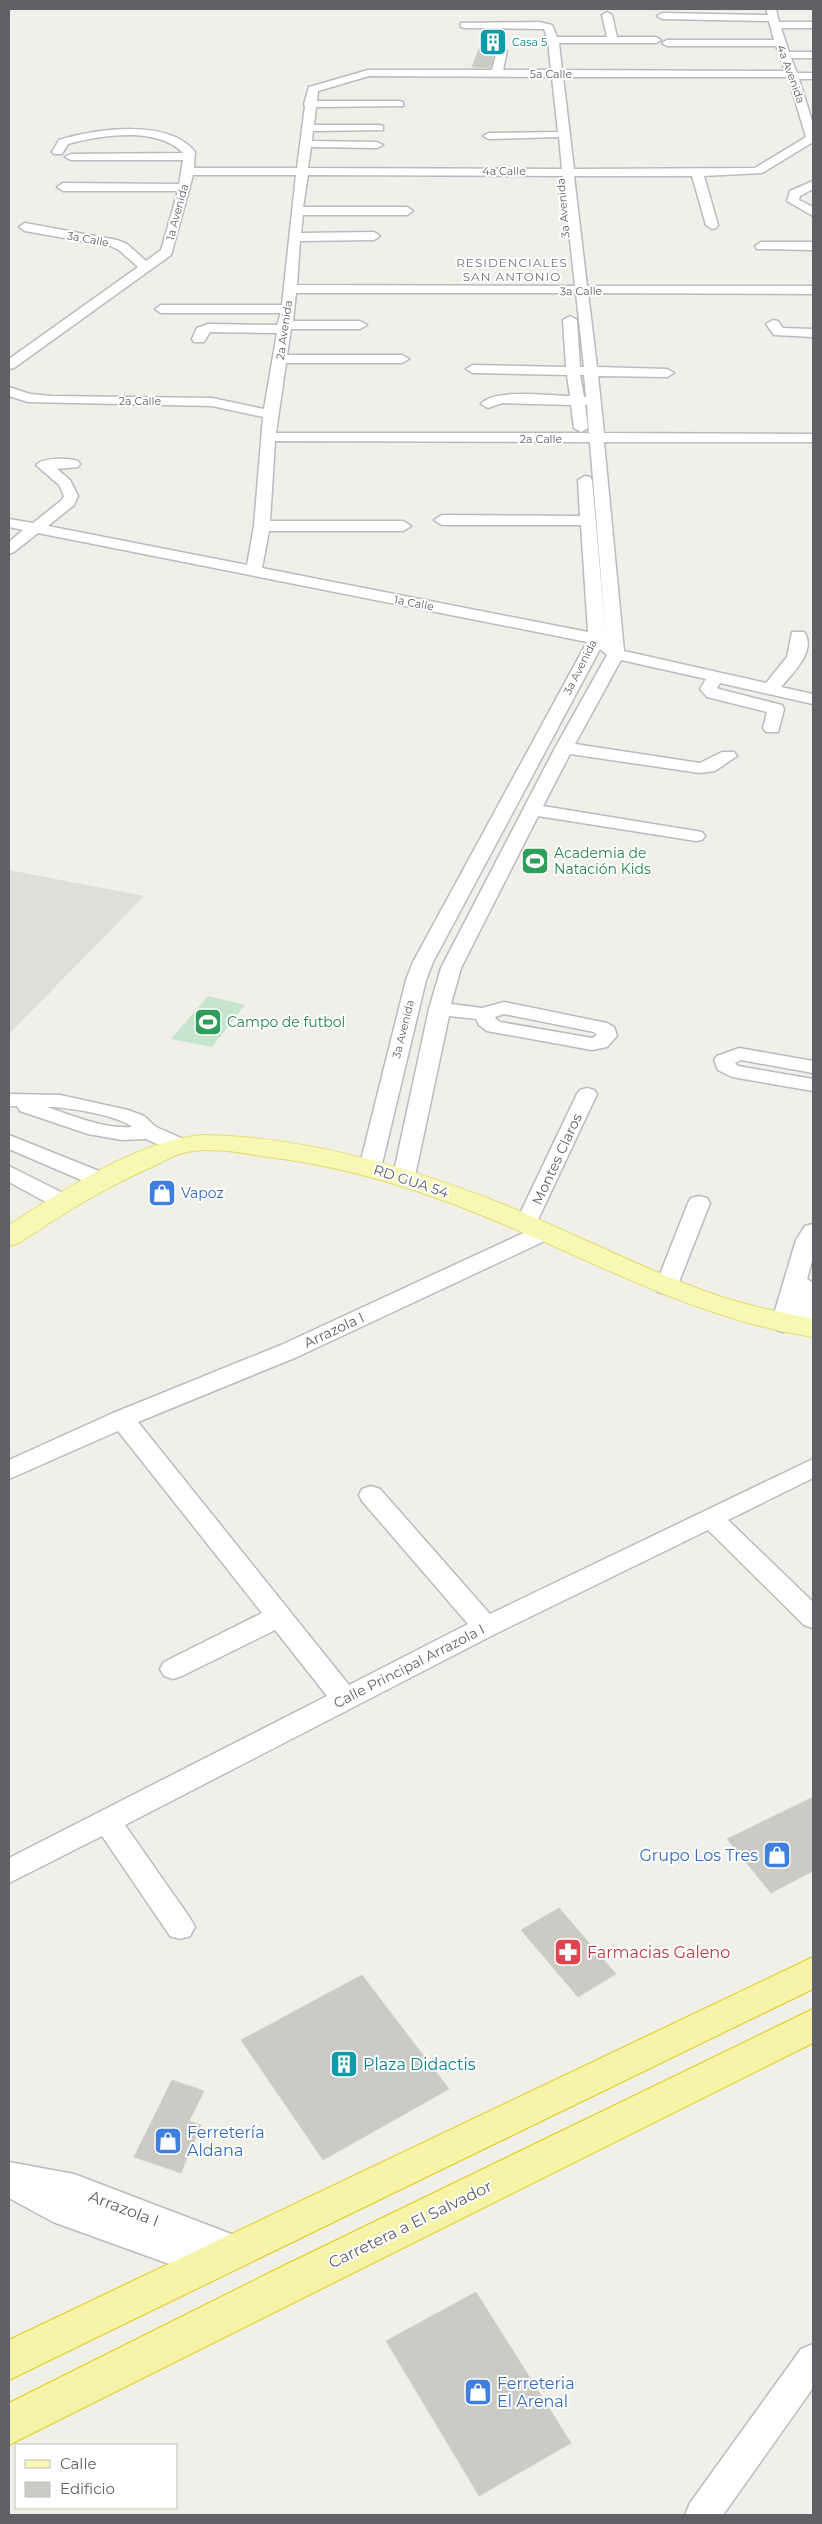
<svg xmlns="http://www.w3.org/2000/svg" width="822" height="2524" font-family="Montserrat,sans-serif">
  <rect width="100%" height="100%" fill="#f0f0e8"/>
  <path fill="#e0dfd6" d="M 9,870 L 144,896 L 9,1034 Z"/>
  <path fill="#c7e5cd" d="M 208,996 L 245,1005 L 212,1047 L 171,1039 Z"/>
  <path fill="#cccac4" stroke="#d4d3c7" d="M 483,38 L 503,39 L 500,47 L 495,51 L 491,68 L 472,67 Z
    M 813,1797 L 813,1871 L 771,1893 L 727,1839 Z
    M 559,1908 L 616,1974 L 578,1997 L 521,1930 Z
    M 362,1975 L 449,2089 L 323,2160 L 241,2040 Z
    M 172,2080 L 204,2091 L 189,2121 L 201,2125 L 181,2173 L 134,2157 Z
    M 476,2292 L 571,2443 L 479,2496 L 386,2341 Z"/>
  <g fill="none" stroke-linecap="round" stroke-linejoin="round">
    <g stroke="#babbc0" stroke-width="3">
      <path id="minor" d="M 766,9 L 776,9 L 779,22 L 813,22 L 813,28 L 781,28 L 789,52 L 813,52 L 813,58 L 791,58 L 797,73 L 813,73 L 813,79 L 799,79 L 813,124 L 813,142 L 762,173 L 704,176 L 718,225 L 716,228 L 712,229 L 706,225 L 692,176 L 574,176 L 587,286 L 813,286 L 813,294 L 588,293 L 597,367 L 667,369 L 674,373 L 667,377 L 598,376 L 604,433 L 813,434 L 813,442 L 604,442 L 624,651 L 766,683 L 787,657 L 792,632 L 804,632 C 817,650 793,673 781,687 L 813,694 L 813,704 L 720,683 L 717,688 L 719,689 L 782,705 L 784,709 L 778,732 L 766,732 L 763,728 L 767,712 L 707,697 L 700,689 L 706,679 L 621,660 L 575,744 L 700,763 L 722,752 L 734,752 L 737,756 L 715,771 L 700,773 L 570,754 L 543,806 L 696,831 L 702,832 L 705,836 L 702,840 L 696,841 L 538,816 L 461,968 L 451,1004 L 482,1008 L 504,1002 L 607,1023 L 614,1027 L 617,1036 L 607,1047 L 592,1050 L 487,1031 L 479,1025 L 476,1019 L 449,1016 L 415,1176 L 412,1181 L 404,1183 L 396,1181 L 393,1176 L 429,1009 L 441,968 L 555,748 L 607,655 L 600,649 L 433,962 L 426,980 L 381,1168 L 378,1173 L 370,1175 L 362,1173 L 359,1168 L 406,980 L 413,962 L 587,642 L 38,533 L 14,552 L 9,554 L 9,542 L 23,530 L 9,527 L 9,519 L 33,523 L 62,500 L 64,496 L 59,485 L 36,465 C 43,457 68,458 78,461 L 80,464 L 78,467 L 57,469 L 70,480 L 78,496 L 74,505 L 48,526 L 247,565 L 254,526 L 263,417 L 212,406 L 28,402 L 9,396 L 9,387 L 30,394 L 52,396 L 212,398 L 264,409 L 277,333 L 210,332 L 204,342 L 194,342 L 192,339 L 197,328 L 208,324 L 277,325 L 281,313 L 161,313 L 155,309 L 161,305 L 282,305 L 296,175 L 193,175 L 171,255 L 14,368 L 9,369 L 9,359 L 138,267 L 119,250 L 110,246 L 25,231 L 19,227 L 25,223 L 117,240 L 127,244 L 146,261 L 161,250 L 178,191 L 63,191 L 57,187 L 63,183 L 179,184 L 183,160 L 71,160 L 65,157 L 71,154 L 183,153 C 157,126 101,135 68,144 L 62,154 L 54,154 L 52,152 L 59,140 C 95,129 169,118 195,152 L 194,168 L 297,168 L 305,106 L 304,104 L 309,87 L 368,70 L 492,70 L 497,51 L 502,48 L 507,51 L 503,70 L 551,70 L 548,40 L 544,29 L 465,28 L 461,27 L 461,23 L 539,22 L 552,25 L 557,37 L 607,37 L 602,15 L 607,12 L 612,15 L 617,37 L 656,37 L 661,40 L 656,43 L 559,43 L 562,70 L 785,71 L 776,46 L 667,46 L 662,43 L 667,40 L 774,40 L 769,21 L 662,19 L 657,16 L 662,13 L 768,15 ZM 369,76 L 552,77 L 558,132 L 489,133 L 483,136 L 489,139 L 559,137 L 562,169 L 308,168 L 311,147 L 377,148 L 383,145 L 377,142 L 312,141 L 313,131 L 383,130 L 383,126 L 379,125 L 314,125 L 316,107 L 403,106 L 403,102 L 399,101 L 317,101 L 318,91 ZM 563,77 L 788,77 L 806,137 L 755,168 L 574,169 ZM 308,175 L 563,176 L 575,286 L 297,285 L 300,241 L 374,240 L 380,236 L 374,232 L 301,233 L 303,215 L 407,215 L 413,211 L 407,207 L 303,207 ZM 296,293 L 576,293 L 584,367 L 580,367 L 577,320 L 570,316 L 563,320 L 566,367 L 473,365 L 466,369 L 473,373 L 567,375 L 570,396 C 550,396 493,388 481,404 L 488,408 L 502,403 L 571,405 L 574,428 L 581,432 L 588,428 L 585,405 L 587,405 L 589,433 L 276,433 L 286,363 L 402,363 L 409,359 L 402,355 L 287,355 L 291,329 L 360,329 L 367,325 L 360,321 L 293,321 ZM 580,375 L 584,375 L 586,397 L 584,397 ZM 275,441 L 590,442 L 606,638 L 592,480 L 590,477 L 585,476 L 578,480 L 580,516 L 442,515 L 434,520 L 442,525 L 581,525 L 588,632 L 262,568 L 269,531 L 403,531 L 411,526 L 403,521 L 270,521 ZM 504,1014 L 594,1032 L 597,1035 L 592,1038 L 500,1022 L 496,1019 L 495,1017 Z
        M 813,181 L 813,189 L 800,196 L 799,200 L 813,207 L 813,216 L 787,201 L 790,191 Z
        M 761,242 L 813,242 L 813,250 L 757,249 L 755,246 Z
        M 773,320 L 778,321 L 783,328 L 813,329 L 813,337 L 774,335 L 766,324 Z
        M 739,1048 L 813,1061 L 813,1073 L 741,1060 L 735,1063 L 738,1066 L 813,1079 L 813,1091 L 732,1077 L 718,1070 L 714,1060 L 717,1056 Z
        M 587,1088 L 594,1090 L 597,1094 L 534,1228 L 543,1226 L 551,1228 L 554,1233 L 551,1238 L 297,1357 L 138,1422 L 349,1685 L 468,1624 L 362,1501 L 359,1495 L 362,1489 L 371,1486 L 380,1489 L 490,1614 L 813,1459 L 813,1478 L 728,1520 L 813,1602 L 813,1628 L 804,1625 L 708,1530 L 495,1634 L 125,1825 L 190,1918 L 195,1927 L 190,1936 L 180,1939 L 170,1936 L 102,1836 L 9,1883 L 9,1858 L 327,1696 L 275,1630 L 182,1676 L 173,1679 L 164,1676 L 160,1669 L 164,1662 L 262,1613 L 118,1431 L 9,1479 L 9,1460 L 113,1413 L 281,1345 L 532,1229 L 526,1231 L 518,1229 L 515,1224 L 577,1094 L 580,1090 Z
        M 9,1094 L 60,1095 L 128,1110 L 144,1116 L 156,1127 L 188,1141 L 191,1146 L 188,1151 L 180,1153 L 172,1151 L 146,1139 L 122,1140 L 88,1134 L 20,1111 L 17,1106 L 9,1106 ZM 47,1107 C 67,1107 118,1115 132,1127 C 103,1129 74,1116 47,1107 Z
        M 9,1135 L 109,1175 L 112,1180 L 109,1185 L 101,1187 L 93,1185 L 9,1149 Z
        M 9,1166 L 71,1197 L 74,1202 L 71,1207 L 63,1209 L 55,1207 L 9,1182 Z
        M 699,1196 L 707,1198 L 710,1203 L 677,1287 L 674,1292 L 666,1294 L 658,1292 L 655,1287 L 688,1203 L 691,1198 Z
        M 813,1224 L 813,1257 L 807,1279 L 813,1283 L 813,1330 L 805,1327 L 796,1320 L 791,1329 L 783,1332 L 775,1329 L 771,1324 L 796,1240 L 805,1226 Z
        M 9,2162 L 74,2174 L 247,2240 L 252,2251 L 247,2262 L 236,2266 L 223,2261 L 219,2274 L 208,2278 L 53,2222 L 9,2198 Z
        M 813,2344 L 813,2388 L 723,2515 L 685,2515 L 690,2503 L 801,2349 Z"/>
    </g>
    <g stroke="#e6db6b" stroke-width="2">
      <path id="primary" d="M 204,1135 C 306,1137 410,1167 505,1205 C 574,1233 640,1268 710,1293 C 744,1305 778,1312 813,1319 L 813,1337 C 696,1319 594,1261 486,1217 C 416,1188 343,1166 268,1157 C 242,1153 210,1146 183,1153 C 172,1156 162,1162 152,1167 C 105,1187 61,1215 19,1243 L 9,1246 L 9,1225 C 62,1191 140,1139 204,1135 Z"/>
    </g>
    <g stroke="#e4cb14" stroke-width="2">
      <path id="trunk" d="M 813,1957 L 813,1989 L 9,2380 L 9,2340 Z
        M 813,2009 L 813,2043 L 9,2445 L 9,2403 L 279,2268 Z"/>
    </g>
    <use href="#minor" fill="#fff" fill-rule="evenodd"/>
    <use href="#primary" fill="#f6f8b4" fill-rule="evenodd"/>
    <use href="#trunk" fill="#f5f4a8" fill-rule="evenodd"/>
  </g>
  <defs>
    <g id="building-square" transform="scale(1.4375)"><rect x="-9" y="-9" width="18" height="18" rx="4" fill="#0f9aa8" stroke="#fff"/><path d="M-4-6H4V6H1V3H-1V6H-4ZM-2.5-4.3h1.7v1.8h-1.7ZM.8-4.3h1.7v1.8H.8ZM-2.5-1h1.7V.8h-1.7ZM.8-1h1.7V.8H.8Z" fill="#fff"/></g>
    <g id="stadium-square" transform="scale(1.4375)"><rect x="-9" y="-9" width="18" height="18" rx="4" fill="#2e9e5b" stroke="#fff"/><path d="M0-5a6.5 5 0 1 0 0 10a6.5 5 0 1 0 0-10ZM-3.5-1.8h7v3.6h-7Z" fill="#fff"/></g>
    <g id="shop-square" transform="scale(1.4375)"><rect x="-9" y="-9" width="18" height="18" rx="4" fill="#3f7fe0" stroke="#fff"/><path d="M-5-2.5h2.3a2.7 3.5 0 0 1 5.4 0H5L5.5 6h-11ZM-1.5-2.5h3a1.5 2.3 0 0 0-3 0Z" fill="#fff"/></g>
    <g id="pharmacy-square" transform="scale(1.4375)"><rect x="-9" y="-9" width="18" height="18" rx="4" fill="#e0444e" stroke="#fff"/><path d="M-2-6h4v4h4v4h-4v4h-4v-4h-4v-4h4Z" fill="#fff"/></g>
  </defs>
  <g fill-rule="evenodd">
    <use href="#building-square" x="493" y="42"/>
    <use href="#stadium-square" x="535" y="861"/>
    <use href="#stadium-square" x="208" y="1022"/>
    <use href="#shop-square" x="162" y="1193"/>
    <use href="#shop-square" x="777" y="1855"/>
    <use href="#pharmacy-square" x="568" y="1952"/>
    <use href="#building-square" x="344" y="2064"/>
    <use href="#shop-square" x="168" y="2141"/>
    <use href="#shop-square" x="478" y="2392"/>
  </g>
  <g text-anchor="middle" stroke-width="4" stroke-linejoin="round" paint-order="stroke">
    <g font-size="11" fill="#0d838f" stroke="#fff" text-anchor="start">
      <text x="512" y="46">Casa 5</text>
    </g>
    <g font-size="11" fill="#5f6167" stroke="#fff">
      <text x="551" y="78">5a Calle</text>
      <text transform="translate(791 74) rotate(70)" y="4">4a Avenida</text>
      <text x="504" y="175">4a Calle</text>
      <text transform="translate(563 208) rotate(-95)" y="4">3a Avenida</text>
      <text transform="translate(177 212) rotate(-75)" y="4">1a Avenida</text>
      <text transform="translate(88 239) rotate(10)" y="4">3a Calle</text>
      <text transform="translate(581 291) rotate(-1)" y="4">3a Calle</text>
      <text transform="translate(284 330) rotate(-82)" y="4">2a Avenida</text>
      <text x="140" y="405">2a Calle</text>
      <text x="541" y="443">2a Calle</text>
      <text transform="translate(414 603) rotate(11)" y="4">1a Calle</text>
      <text transform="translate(580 667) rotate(-63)" y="4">3a Avenida</text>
      <text transform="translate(403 1029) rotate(-76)" y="4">3a Avenida</text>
    </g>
    <g font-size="12" letter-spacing="1" fill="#707379" stroke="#fff">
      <text x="512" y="267">RESIDENCIALES<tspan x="512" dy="14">SAN ANTONIO</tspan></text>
    </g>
    <g font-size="14" fill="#27864d" stroke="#fff" text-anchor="start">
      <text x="554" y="858">Academia de<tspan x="554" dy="16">Natación Kids</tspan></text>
      <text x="227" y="1027">Campo de futbol</text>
    </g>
    <g font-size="14" fill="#5f6167" stroke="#fff">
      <text transform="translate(557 1159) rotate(-65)" y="5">Montes Claros</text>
      <text transform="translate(411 1181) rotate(18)" y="5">RD GUA 54</text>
      <text transform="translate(334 1330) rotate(-25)" y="5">Arrazola I</text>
      <text transform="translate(409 1666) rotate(-27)" y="5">Calle Principal Arrazola I</text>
    </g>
    <g font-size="14" fill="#366cbe" stroke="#fff" text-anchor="start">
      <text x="181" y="1198">Vapoz</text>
    </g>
    <g font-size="16" fill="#366cbe" stroke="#fff" text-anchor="start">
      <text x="758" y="1861" text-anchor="end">Grupo Los Tres</text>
      <text x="187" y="2138">Ferretería<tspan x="187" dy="18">Aldana</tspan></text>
      <text x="497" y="2389">Ferreteria<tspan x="497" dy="18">El Arenal</tspan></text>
    </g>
    <g font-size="16" fill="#be3a42" stroke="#fff" text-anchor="start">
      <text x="587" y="1958">Farmacias Galeno</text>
    </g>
    <g font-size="16" fill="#0d838f" stroke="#fff" text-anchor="start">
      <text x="363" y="2070">Plaza Didactis</text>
    </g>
    <g font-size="16" fill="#5f6167" stroke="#fff">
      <text transform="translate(124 2208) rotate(21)" y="6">Arrazola I</text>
      <text transform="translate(410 2224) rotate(-26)" y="6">Carretera a El Salvador</text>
    </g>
  </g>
  <rect width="822" height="2524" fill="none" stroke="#5f6167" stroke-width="20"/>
  <rect x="15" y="2444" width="162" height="65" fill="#ffffff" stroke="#bfc0c2"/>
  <rect x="25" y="2460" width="25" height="8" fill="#f6f8b4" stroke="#bfc0c2"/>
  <text x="60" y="2469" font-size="15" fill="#5f6167">Calle</text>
  <rect x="25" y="2482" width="25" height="15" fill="#cccac4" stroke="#bfc0c2"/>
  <text x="60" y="2494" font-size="15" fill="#5f6167">Edificio</text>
</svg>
